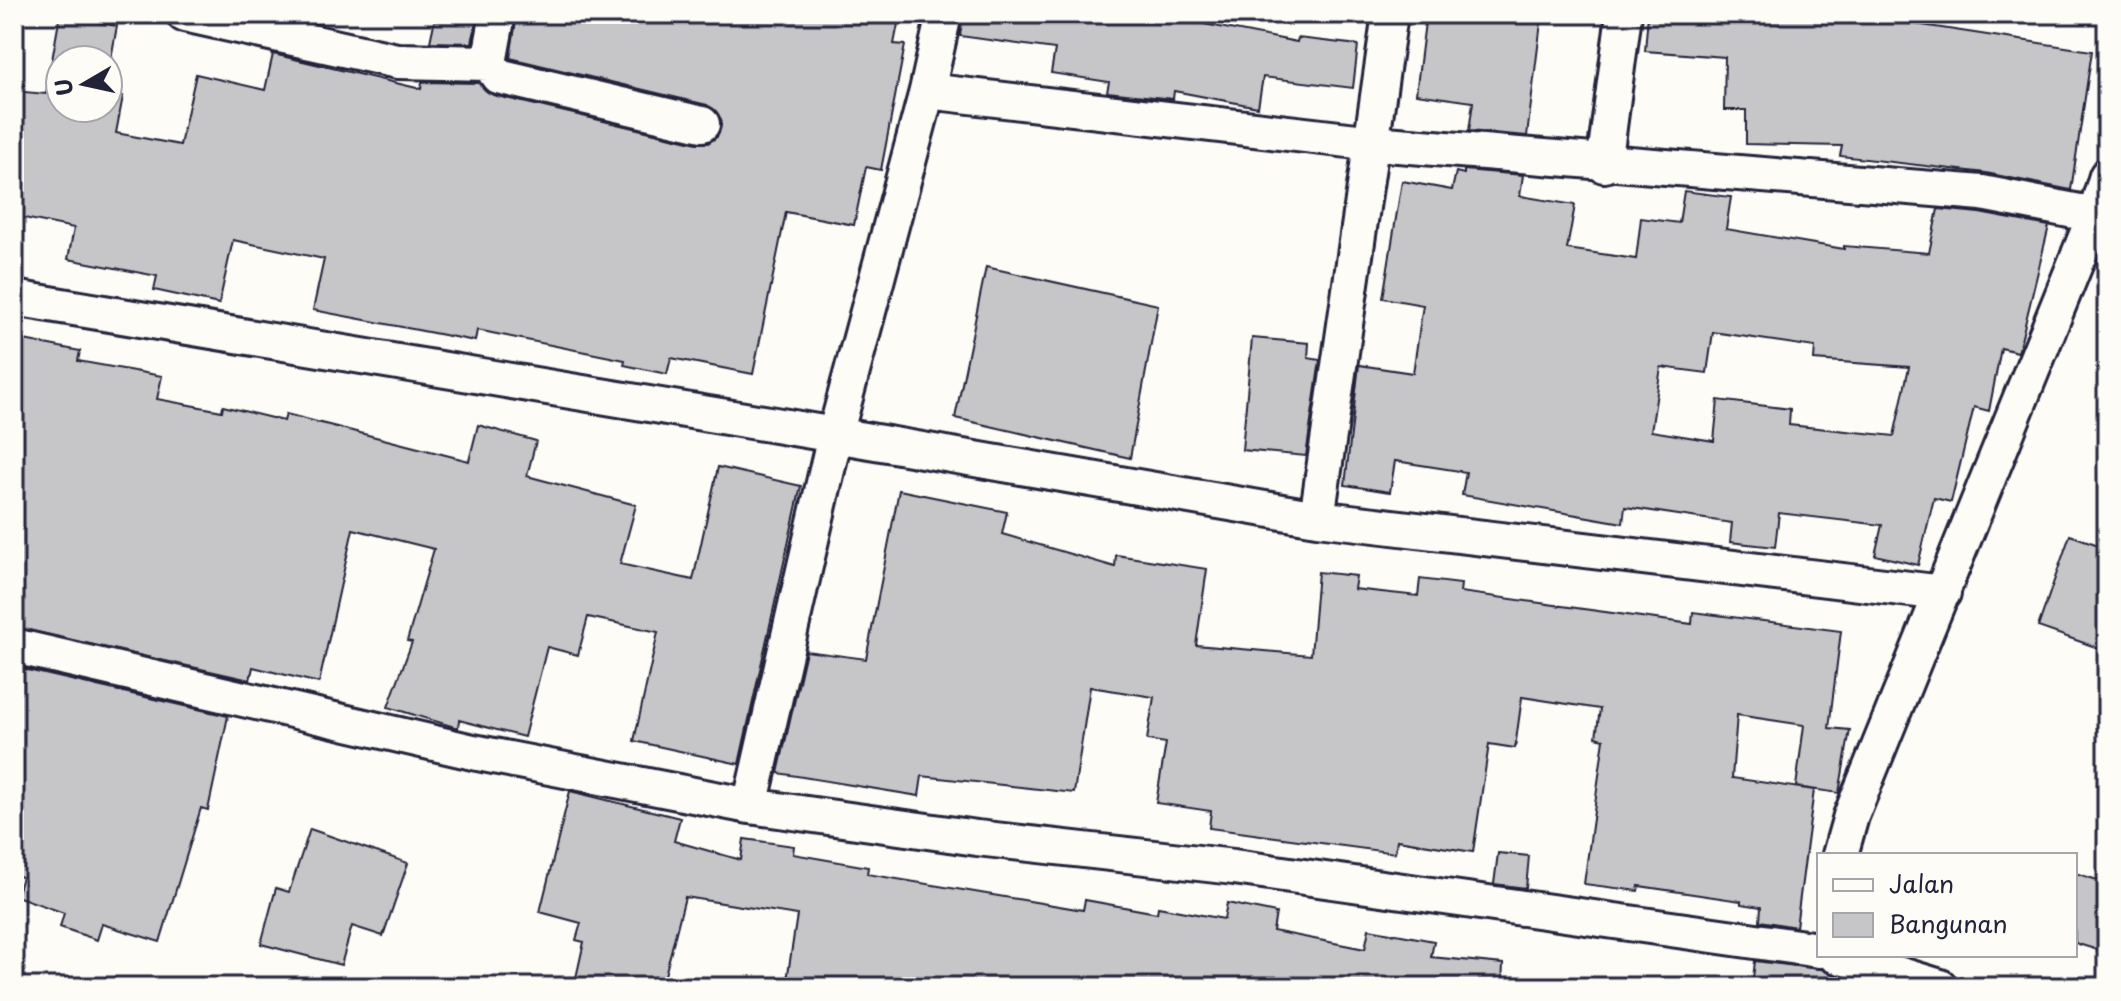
<svg xmlns="http://www.w3.org/2000/svg" width="2121" height="1001" font-family="'Playpen Sans',sans-serif">
  <rect width="100%" height="100%" fill="#fdfcf7"/>
  <filter id="ink" filterUnits="userSpaceOnUse"><feTurbulence type="fractalNoise" baseFrequency=".0125" numOctaves="2"/><feDisplacementMap in="SourceGraphic" scale="16" xChannelSelector="R" yChannelSelector="G"/><feConvolveMatrix kernelMatrix="1 2 1 2 8 2 1 2 1" color-interpolation-filters="sRGB"/></filter>
  <g filter="url(#ink)">
    <path fill="#c6c6c8" stroke="#22223b" stroke-width="2" fill-rule="evenodd" d="M 436,14 L 478,14 L 472,43 L 430,42 Z
      M 517,14 L 900,14 L 894,44 L 905,45 L 881,170 L 866,167 L 854,225 L 786,212 L 753,374 L 671,358 L 667,374 L 624,365 L 625,360 L 477,330 L 475,341 L 313,310 L 324,259 L 233,240 L 219,304 L 154,290 L 157,276 L 68,259 L 74,228 L 14,216 L 14,91 L 46,94 L 60,15 L 117,26 L 108,75 L 108,60 L 60,60 L 60,108 L 108,108 L 108,93 L 123,96 L 116,133 L 180,145 L 196,74 L 265,90 L 273,54 L 421,89 L 422,82 L 478,83 L 493,95 L 697,143 L 708,143 L 717,137 L 721,119 L 707,105 L 510,58 Z
      M 963,14 L 1173,14 L 1173,18 L 1297,42 L 1298,38 L 1358,45 L 1353,88 L 1263,77 L 1258,107 L 1174,91 L 1173,99 L 1107,92 L 1109,82 L 1051,73 L 1055,49 L 960,36 Z
      M 1426,14 L 1542,14 L 1527,136 L 1469,131 L 1473,102 L 1416,94 Z
      M 1648,14 L 1850,14 L 2092,51 L 2071,190 L 1986,173 L 1840,156 L 1842,146 L 1746,144 L 1746,110 L 1724,110 L 1725,57 L 1645,51 Z
      M 1464,170 L 1523,175 L 1520,196 L 1575,205 L 1567,249 L 1636,259 L 1641,218 L 1679,223 L 1684,191 L 1731,197 L 1726,229 L 1844,249 L 1844,246 L 1929,253 L 1938,209 L 1979,213 L 2049,226 L 2019,349 L 2018,352 L 2001,348 L 1989,411 L 1974,407 L 1951,502 L 1934,498 L 1918,565 L 1875,555 L 1882,525 L 1779,513 L 1775,547 L 1730,542 L 1732,523 L 1625,507 L 1623,523 L 1462,495 L 1466,472 L 1395,461 L 1390,492 L 1345,485 L 1359,365 L 1413,373 L 1423,305 L 1383,298 L 1402,181 L 1452,190 L 1456,172 L 1464,174 ZM 1713,332 L 1815,347 L 1814,360 L 1909,367 L 1894,436 L 1789,425 L 1790,409 L 1718,400 L 1714,441 L 1651,431 L 1661,367 L 1707,373 Z
      M 986,267 L 1158,305 L 1130,458 L 955,418 Z
      M 14,338 L 80,351 L 78,361 L 162,376 L 157,399 L 222,411 L 223,406 L 284,421 L 286,414 L 469,461 L 478,425 L 536,441 L 527,476 L 636,505 L 620,564 L 693,580 L 718,467 L 801,486 L 739,764 L 634,741 L 658,632 L 588,617 L 578,655 L 547,647 L 524,737 L 459,720 L 458,728 L 388,707 L 412,642 L 407,641 L 434,549 L 353,529 L 319,683 L 253,667 L 250,680 L 14,627 Z
      M 1252,338 L 1309,343 L 1308,358 L 1320,360 L 1306,456 L 1242,450 Z
      M 899,490 L 1007,512 L 1002,534 L 1115,567 L 1116,555 L 1207,569 L 1196,645 L 1311,655 L 1318,572 L 1356,576 L 1354,589 L 1418,596 L 1420,579 L 1461,584 L 1460,592 L 1692,624 L 1693,612 L 1841,631 L 1829,728 L 1850,730 L 1839,793 L 1796,787 L 1804,725 L 1737,715 L 1732,778 L 1814,790 L 1796,927 L 1760,921 L 1761,907 L 1741,904 L 1741,901 L 1639,886 L 1638,891 L 1584,884 L 1604,739 L 1596,737 L 1600,709 L 1522,697 L 1515,748 L 1489,744 L 1473,852 L 1397,840 L 1395,853 L 1209,828 L 1211,811 L 1156,803 L 1166,743 L 1147,740 L 1154,697 L 1090,687 L 1074,793 L 922,776 L 919,796 L 778,773 L 806,651 L 866,659 Z
      M 2070,535 L 2107,548 L 2107,651 L 2038,627 Z
      M 14,667 L 228,716 L 208,810 L 201,808 L 160,942 L 102,924 L 97,940 L 60,927 L 64,913 L 16,896 L 22,877 L 14,874 Z
      M 570,791 L 680,818 L 674,841 L 741,860 L 744,839 L 794,846 L 793,854 L 868,867 L 867,874 L 1083,910 L 1085,900 L 1157,913 L 1158,907 L 1224,919 L 1227,903 L 1276,913 L 1273,931 L 1365,949 L 1369,929 L 1434,941 L 1431,957 L 1503,964 L 1502,987 L 786,987 L 797,915 L 685,897 L 662,987 L 574,987 L 584,942 L 576,940 L 581,923 L 540,912 Z
      M 310,829 L 408,863 L 383,936 L 352,926 L 341,965 L 261,944 L 276,888 L 289,892 Z
      M 1498,853 L 1529,856 L 1526,888 L 1494,884 Z
      M 2075,873 L 2107,883 L 2107,932 L 2101,951 L 2075,943 Z
      M 1755,961 L 1821,969 L 1871,987 L 1752,987 Z"/>
    <g fill="none" stroke-linecap="round" stroke-linejoin="round">
      <g stroke="#22223b" stroke-width="40">
        <path id="minor" d="M 184,14 L 397,61 L 489,63
          M 498,14 L 489,63 L 498,76 L 702,124
          M 927,91 L 1374,143 L 1982,193 L 2095,215
          M 1604,165 L 1624,14
          M 14,298 L 835,435 L 927,91 L 944,14
          M 1317,518 L 1390,14
          M 14,646 L 473,752 L 750,806 L 977,838 L 1234,867 L 1819,950
          M 750,806 L 835,435 L 1317,518 L 1943,593
          M 1840,855 L 1851,816 L 2095,215 L 2107,176
          M 1835,955 L 1940,987"/>
      </g>
      <use href="#minor" stroke="#fdfcf7" stroke-width="34"/>
    </g>
  </g>
  <rect width="2121" height="1001" fill="none" stroke="#fdfcf7" stroke-width="48"/>
  <rect x="24" y="24" width="2073" height="953" fill="none" stroke="#22223b" stroke-width="3" filter="url(#ink)"/>
  <rect x="1817" y="853" width="260" height="104" fill="#fdfcf7" stroke="#a5a5ac" stroke-width="2"/>
  <rect x="1833" y="879" width="40" height="12" fill="#fdfcf7" stroke="#a5a5ac" stroke-width="2"/>
  <text x="1889" y="893" font-size="24" fill="#22223b">Jalan</text>
  <rect x="1833" y="913" width="40" height="24" fill="#c6c6c8" stroke="#a5a5ac" stroke-width="2"/>
  <text x="1889" y="933" font-size="24" fill="#22223b">Bangunan</text>
  <g transform="translate(84 84) rotate(261)"><circle r="38" fill="#fdfcf7" stroke="#a5a5ac" stroke-width="2"/>
  <path d="M0-6L14 30L0 20L-14 30Z" fill="#22223b"/>
  <text y="-12" font-size="22" font-weight="bold" text-anchor="middle" fill="#22223b">U</text>
  </g>
</svg>
